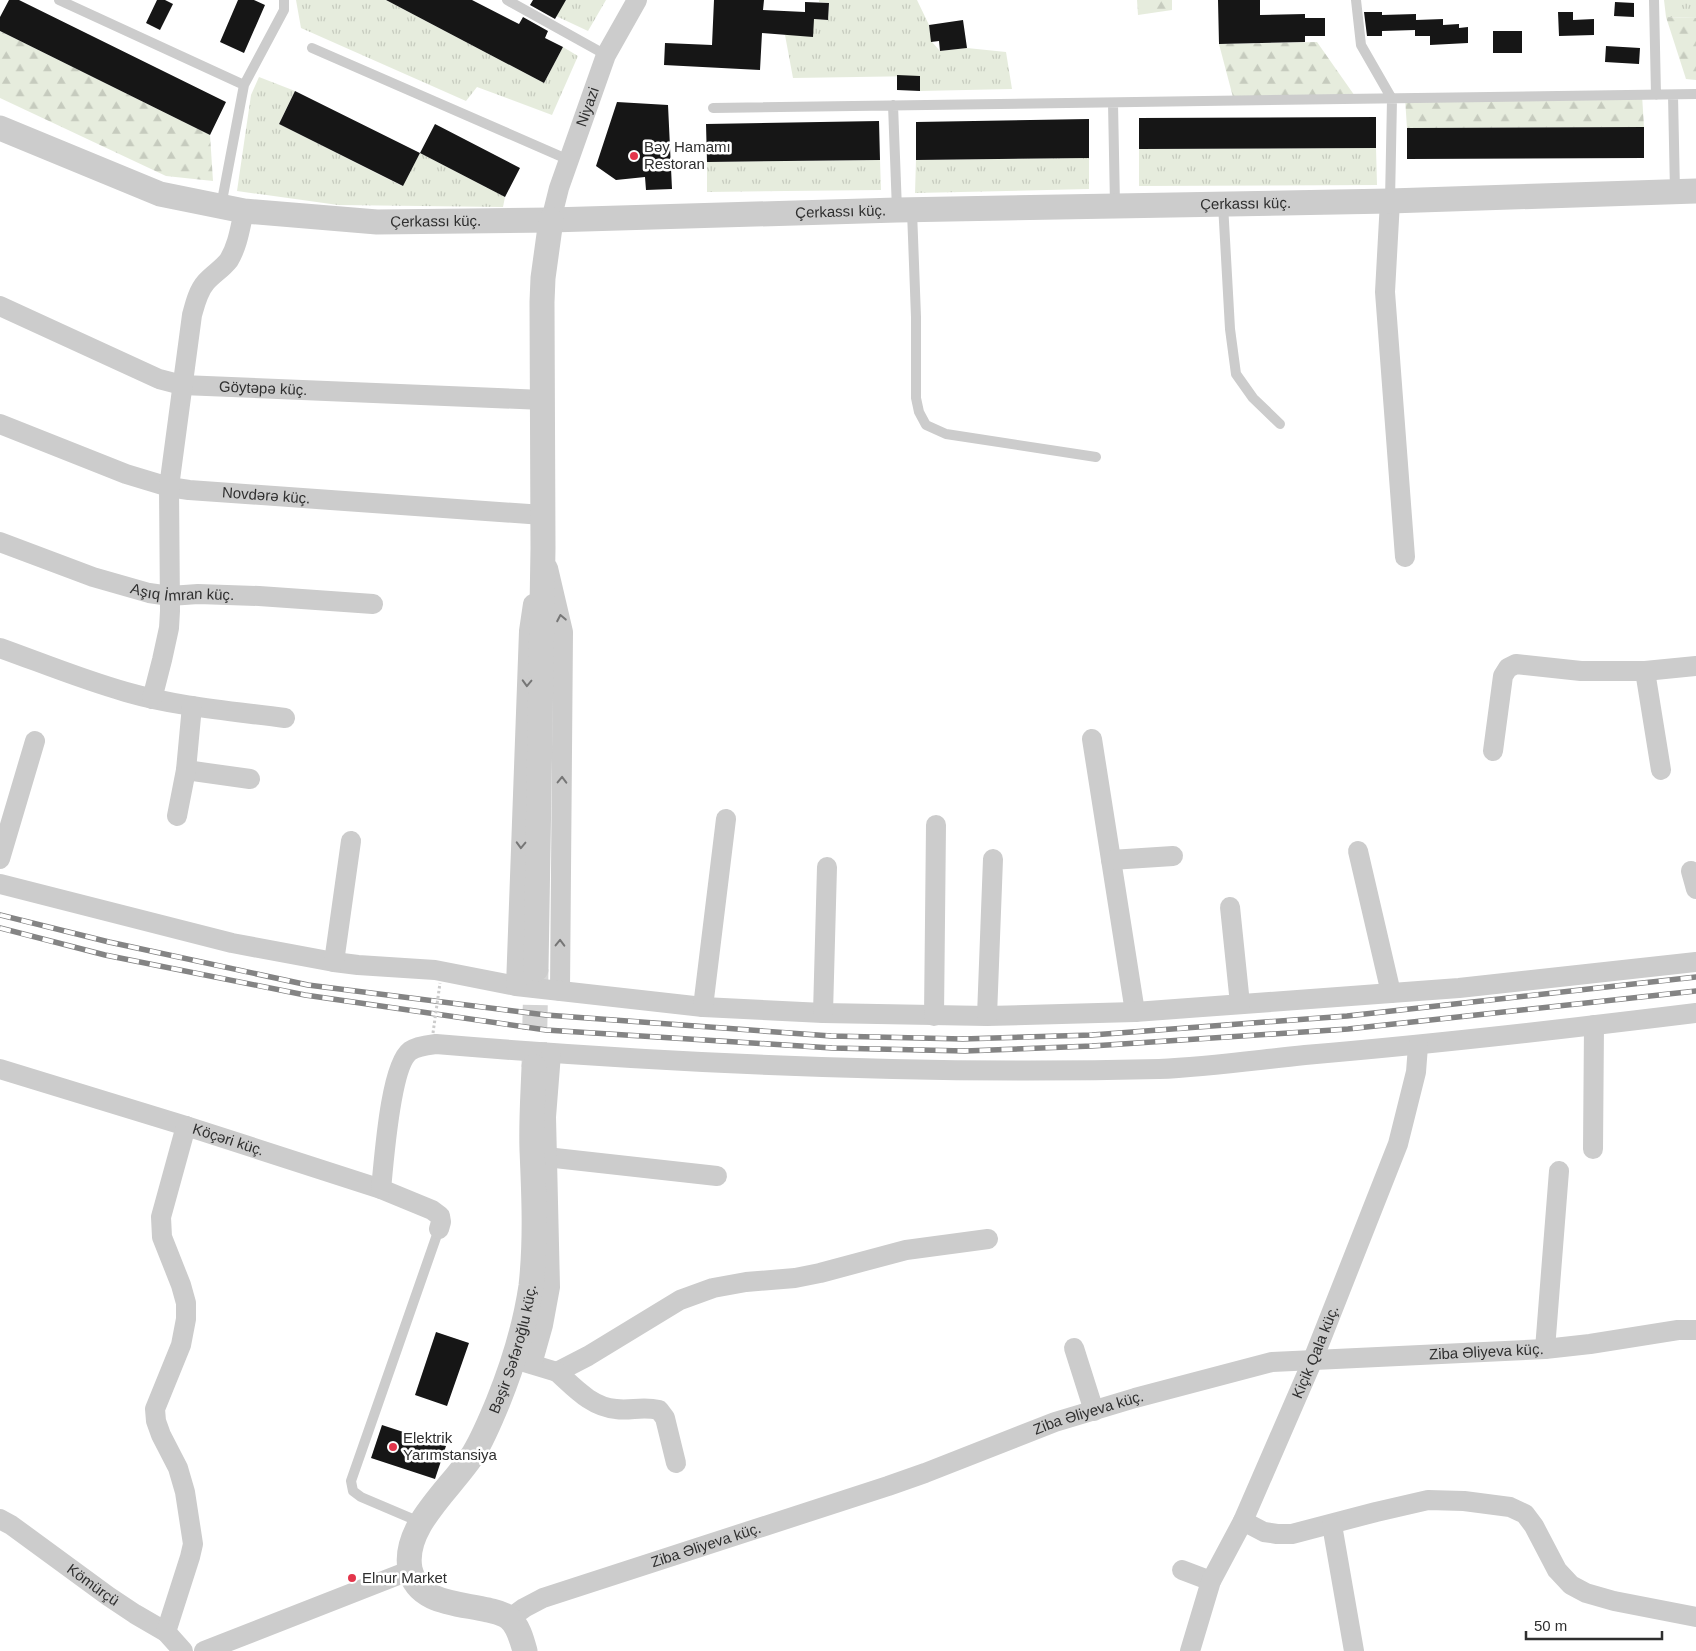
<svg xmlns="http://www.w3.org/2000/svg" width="1696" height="1651" font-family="Arial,sans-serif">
  <defs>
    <pattern id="grass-tufts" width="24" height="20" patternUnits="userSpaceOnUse" patternTransform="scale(1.25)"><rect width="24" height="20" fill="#e6ecdd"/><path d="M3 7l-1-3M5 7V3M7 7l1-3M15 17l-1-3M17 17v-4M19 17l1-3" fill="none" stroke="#c6cbbe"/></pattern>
    <pattern id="forest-firs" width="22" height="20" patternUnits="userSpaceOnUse" patternTransform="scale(1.25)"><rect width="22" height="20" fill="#e6ecdd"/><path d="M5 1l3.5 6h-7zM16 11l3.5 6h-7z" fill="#c6cbbe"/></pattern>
  </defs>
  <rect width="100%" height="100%" fill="#fff"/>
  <path fill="url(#grass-tufts)" d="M 296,0 L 386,0 L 544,83 L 563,47 L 578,56 L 552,115 L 477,87 L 466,101 L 301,28 Z
    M 566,0 L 606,0 L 588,31 L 556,16 Z
    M 819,0 L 917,0 L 929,25 L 932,42 L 940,51 L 967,48 L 1006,52 L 1012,89 L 920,91 L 920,76 L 793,78 L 785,35 L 814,19 L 828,20 L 829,3 L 819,2 Z
    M 1664,0 L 1696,0 L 1696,18 L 1666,17 Z
    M 259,77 L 295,91 L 279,124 L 402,186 L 420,153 L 505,197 L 503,207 L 338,205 L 237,191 L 251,95 Z
    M 1376,148 L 1377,185 L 1139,186 L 1139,149 Z
    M 1089,158 L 1089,189 L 915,193 L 916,160 Z
    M 880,160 L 881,190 L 707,192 L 707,162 Z"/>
  <path fill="url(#forest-firs)" d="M 1137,0 L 1172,0 L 1172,10 L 1138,15 Z
    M 1666,17 L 1696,18 L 1696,80 L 1686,79 Z
    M 0,31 L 210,135 L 213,181 L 166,176 L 0,98 Z
    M 1317,42 L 1357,99 L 1234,101 L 1219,44 Z
    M 1642,95 L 1644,127 L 1407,128 L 1405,98 Z"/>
  <path fill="#161616" d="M 9,0 L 19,0 L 226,102 L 210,135 L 0,31 L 0,17 Z
    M 157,0 L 165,0 L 173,4 L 160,30 L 146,23 Z
    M 238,0 L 254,0 L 265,5 L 244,53 L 220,42 Z
    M 386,0 L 472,0 L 519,24 L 523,17 L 548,31 L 545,38 L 563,47 L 544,83 Z
    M 533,0 L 566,0 L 555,19 L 530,5 Z
    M 714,0 L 764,0 L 763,10 L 805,12 L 805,2 L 829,3 L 828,20 L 814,19 L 813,37 L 762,33 L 760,70 L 664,65 L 665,43 L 712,45 Z
    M 1218,0 L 1260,0 L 1260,15 L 1305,14 L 1305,18 L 1325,18 L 1325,36 L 1305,36 L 1305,42 L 1219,44 Z
    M 1615,2 L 1634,3 L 1634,17 L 1614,16 Z
    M 1364,12 L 1382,12 L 1382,15 L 1416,14 L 1416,20 L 1443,19 L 1443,25 L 1459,24 L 1459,28 L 1468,27 L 1468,43 L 1430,45 L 1430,36 L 1415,36 L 1415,30 L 1382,31 L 1382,36 L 1367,36 Z
    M 1558,12 L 1573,12 L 1573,20 L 1594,19 L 1594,35 L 1559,36 Z
    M 963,20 L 967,48 L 940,51 L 939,41 L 931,42 L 929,25 Z
    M 1493,31 L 1522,31 L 1522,53 L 1493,53 Z
    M 1606,46 L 1640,48 L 1639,64 L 1605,62 Z
    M 897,75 L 920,76 L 920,91 L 897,90 Z
    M 295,91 L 420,153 L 403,186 L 279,124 Z
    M 617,102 L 668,105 L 672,189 L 646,190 L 645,177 L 616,180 L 596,166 Z
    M 1376,117 L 1376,148 L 1139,149 L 1139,118 Z
    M 1089,119 L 1089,158 L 916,160 L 916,122 Z
    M 879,121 L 880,160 L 707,162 L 706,124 Z
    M 435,124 L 520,168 L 505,197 L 420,153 Z
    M 1644,127 L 1644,158 L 1407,159 L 1407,128 Z
    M 436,1332 L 469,1343 L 447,1406 L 415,1395 Z
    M 382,1425 L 446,1446 L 435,1479 L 371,1458 Z"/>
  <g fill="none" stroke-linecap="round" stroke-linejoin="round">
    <path stroke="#d5d5d5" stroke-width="25" stroke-dasharray="25 12" stroke-linecap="butt" d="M 534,1067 L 536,969"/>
    <path stroke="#ccc" stroke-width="10" d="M 59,0 L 244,85 L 221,206
      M 507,0 L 606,55
      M 1356,0 L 1361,45 L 1392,99 L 1390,201
      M 1654,0 L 1656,95
      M 312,48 L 569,160
      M 244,85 L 284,10 L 284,0
      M 1673,95 L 1675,192
      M 1113,103 L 1115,205
      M 893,105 L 897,210
      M 713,108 L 1696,94
      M 1223,204 L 1230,329 L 1236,374 L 1253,398 L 1280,424
      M 912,211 L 916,317 L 916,398 L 919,412 L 926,425 L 946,434 L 1096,457
      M 420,1522 L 361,1497 L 353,1491 L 351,1481 L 439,1229"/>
    <g stroke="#ccc" stroke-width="20">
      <path d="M 1390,201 L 1385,292 L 1405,557"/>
      <path id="s1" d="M 551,220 L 559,188 L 606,55 L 637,0"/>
      <path id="s2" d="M 0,306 L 159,379 L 182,385 L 543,400"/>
      <path id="s3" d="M 0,424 L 126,474 L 169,487 L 189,490 L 543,515"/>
      <path id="s4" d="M 0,542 L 93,577 L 149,593 L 170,596 L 198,594 L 259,596 L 373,604"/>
      <path d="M 548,568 L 563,632 L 560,991"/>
      <path d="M 0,648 C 42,663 83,680 126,692 C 178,707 232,711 285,718"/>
      <path d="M 1645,671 L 1661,770"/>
      <path d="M 152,699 L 162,660 L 169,628 L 170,611 L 169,487 L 192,315 C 195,304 198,291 206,282 C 213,274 222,269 229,260 C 238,245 240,228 244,211"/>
      <path d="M 1092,739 L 1135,1012"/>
      <path d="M 1493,751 L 1503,676 L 1508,668 L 1516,664 L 1581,671 L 1645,671 L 1696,666"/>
      <path d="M 186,770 L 250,779"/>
      <path d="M 177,816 L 186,770 L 192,706"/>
      <path d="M 1358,851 L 1391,993"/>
      <path d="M 0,859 L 35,741"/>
      <path d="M 1111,860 L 1173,856"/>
      <path d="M 1691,871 L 1696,889"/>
      <path d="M 0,884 L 232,943 L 334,962 L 358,965 L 435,970 L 516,986 L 703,1007 L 823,1013 L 987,1016 L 1135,1012 L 1459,988 L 1696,962"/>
      <path d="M 1230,907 L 1240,1004"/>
      <path d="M 334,962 L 351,841"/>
      <path d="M 516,986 L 529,631 L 533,604"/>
      <path d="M 703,1007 L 726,819"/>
      <path d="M 823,1013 L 827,867"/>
      <path d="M 934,1016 L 936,825"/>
      <path d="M 987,1016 L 993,859"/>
      <path id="s5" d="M 0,1069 L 186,1126 L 381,1189 L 432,1210 L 440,1216 L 441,1222 L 439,1229"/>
      <path d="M 1593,1149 L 1594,1025"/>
      <path d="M 546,1157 L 717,1176"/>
      <path d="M 381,1189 C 384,1162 390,1066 410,1051 C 417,1046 428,1045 436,1044 C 676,1064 918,1075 1159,1069 C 1208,1067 1256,1060 1305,1055 C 1435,1044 1566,1029 1696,1013"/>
      <path d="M 1074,1348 L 1094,1411"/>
      <path d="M 1545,1349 L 1559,1171"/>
      <path d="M 514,1359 L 557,1372 L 588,1356 L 680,1300 L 713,1288 L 746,1282 L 795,1278 L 820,1273 L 906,1250 L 988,1239"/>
      <path d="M 532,1364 L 543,1325 L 550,1287 L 546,1117 L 551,1054"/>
      <path d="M 557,1372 C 574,1387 591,1407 616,1409 C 631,1411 642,1406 659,1410 L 665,1418 L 676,1463"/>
      <path id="s6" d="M 0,1519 L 11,1525 L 108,1596 L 135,1614 L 166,1632 L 183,1651"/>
      <path d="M 1243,1521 L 1264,1532 L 1277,1534 L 1292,1534 L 1376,1512 L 1428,1500 L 1464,1501 L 1510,1507 L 1525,1514 L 1534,1526 L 1557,1570 L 1571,1585 L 1586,1593 L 1614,1601 L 1696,1617"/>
      <path d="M 1332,1525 L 1354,1651"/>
      <path d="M 1182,1570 L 1211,1581"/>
      <path id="s7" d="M 510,1618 L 524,1608 L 543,1598 L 888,1486 L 925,1473 L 1055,1422 L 1135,1398 L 1272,1362 L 1545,1349 L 1590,1344 L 1678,1330 L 1696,1330"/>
      <path d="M 166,1632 L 190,1557 L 193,1544 L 185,1492 L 178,1468 L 161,1435 L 156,1421 L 155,1409 L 181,1345 L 186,1319 L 186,1303 L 181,1285 L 162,1237 L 161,1217 L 186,1126"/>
      <path d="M 204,1651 L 411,1570"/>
      <path id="s8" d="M 1190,1651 L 1211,1581 L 1243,1521 L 1312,1362 L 1398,1144 L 1416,1072 L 1418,1046"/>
    </g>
    <g stroke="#ccc" stroke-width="25">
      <path id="s9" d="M 0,128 L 160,194 L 244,211 L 377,222 L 551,220 L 897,210 L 1390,201 L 1696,191"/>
      <path d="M 536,969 L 543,548 L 542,302 L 543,278 L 551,220"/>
      <path id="s10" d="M 525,1651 C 522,1640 518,1625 509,1618 C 503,1613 495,1612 488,1610 C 459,1603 417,1604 410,1569 C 402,1526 453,1487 474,1453 C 483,1438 491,1419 498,1402 C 513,1365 525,1326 531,1286 C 536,1241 534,1195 532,1150 C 531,1122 533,1095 534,1067"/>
    </g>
    <g stroke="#848484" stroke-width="5.5">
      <path id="rail" d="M 0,915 L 109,942 L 308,985 L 546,1015 L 831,1036 L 963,1039 L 1092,1035 L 1347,1016 L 1696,977
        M 0,928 L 105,955 L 305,995 L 546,1030 L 832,1048 L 965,1051 L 1092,1046 L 1348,1029 L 1696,991"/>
    </g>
    <use href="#rail" stroke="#fff" stroke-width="4" stroke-dasharray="11" stroke-linecap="butt"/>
    <path stroke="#ccc" stroke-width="3" stroke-dasharray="2.5 2.5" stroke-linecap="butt" d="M 433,1033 L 440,983"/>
  </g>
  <defs><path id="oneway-chevron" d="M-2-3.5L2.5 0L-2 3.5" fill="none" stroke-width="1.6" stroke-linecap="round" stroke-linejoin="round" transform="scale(1.25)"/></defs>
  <g stroke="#767676">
    <use href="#oneway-chevron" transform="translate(561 618) rotate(-101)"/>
    <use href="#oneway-chevron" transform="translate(527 683) rotate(92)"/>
    <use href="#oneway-chevron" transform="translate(562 780) rotate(-89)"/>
    <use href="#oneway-chevron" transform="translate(521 845) rotate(92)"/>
    <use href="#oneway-chevron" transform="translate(560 943) rotate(-89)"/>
  </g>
  <g fill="#e3354b" stroke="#fff" stroke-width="2">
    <circle cx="634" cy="156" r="5"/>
    <circle cx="393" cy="1447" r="5"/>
    <circle cx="352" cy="1578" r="5"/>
  </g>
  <g text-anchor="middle" stroke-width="5" stroke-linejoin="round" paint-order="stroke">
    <g font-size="15" fill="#2f2f2f" stroke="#fff">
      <text dy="5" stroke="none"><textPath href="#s1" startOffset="119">Niyazi</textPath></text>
      <text dy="5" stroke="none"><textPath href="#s9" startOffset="1261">Çerkassı küç.</textPath></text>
      <text dy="5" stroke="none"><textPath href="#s9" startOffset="856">Çerkassı küç.</textPath></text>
      <text dy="5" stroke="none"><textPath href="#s9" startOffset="451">Çerkassı küç.</textPath></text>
      <text dy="5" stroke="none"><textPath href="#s2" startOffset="280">Göytəpə küç.</textPath></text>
      <text dy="5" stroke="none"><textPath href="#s3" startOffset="278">Novdərə küç.</textPath></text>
      <text dy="5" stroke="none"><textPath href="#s4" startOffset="191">Aşıq İmran küç.</textPath></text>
      <text dy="5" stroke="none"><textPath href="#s5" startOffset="239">Köçəri küç.</textPath></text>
      <text dy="5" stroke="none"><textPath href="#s10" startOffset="402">Bəşir Səfəroğlu küç.</textPath></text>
      <text dy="5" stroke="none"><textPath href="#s8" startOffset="325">Kiçik Qala küç.</textPath></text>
      <text dy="5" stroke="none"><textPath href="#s7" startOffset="1020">Ziba Əliyeva küç.</textPath></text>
      <text dy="5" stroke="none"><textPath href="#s7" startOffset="615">Ziba Əliyeva küç.</textPath></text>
      <text dy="5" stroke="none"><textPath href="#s7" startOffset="210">Ziba Əliyeva küç.</textPath></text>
      <text dy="5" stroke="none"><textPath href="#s6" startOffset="114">Kömürçü</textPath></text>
    </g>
    <g font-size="15" fill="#2f2f2f" stroke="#fff" text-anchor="start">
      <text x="644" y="152">Bәy Hamamı<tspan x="644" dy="17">Restoran</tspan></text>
      <text x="403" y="1443">Elektrik<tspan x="403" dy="17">Yarımstansiya</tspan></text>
      <text x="362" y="1583">Elnur Market</text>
    </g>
  </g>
  <path d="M1526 1631v8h136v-8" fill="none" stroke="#2f2f2f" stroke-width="2.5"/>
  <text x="1534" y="1631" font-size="15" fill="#2f2f2f" stroke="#ffffff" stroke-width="4" paint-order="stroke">50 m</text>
</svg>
